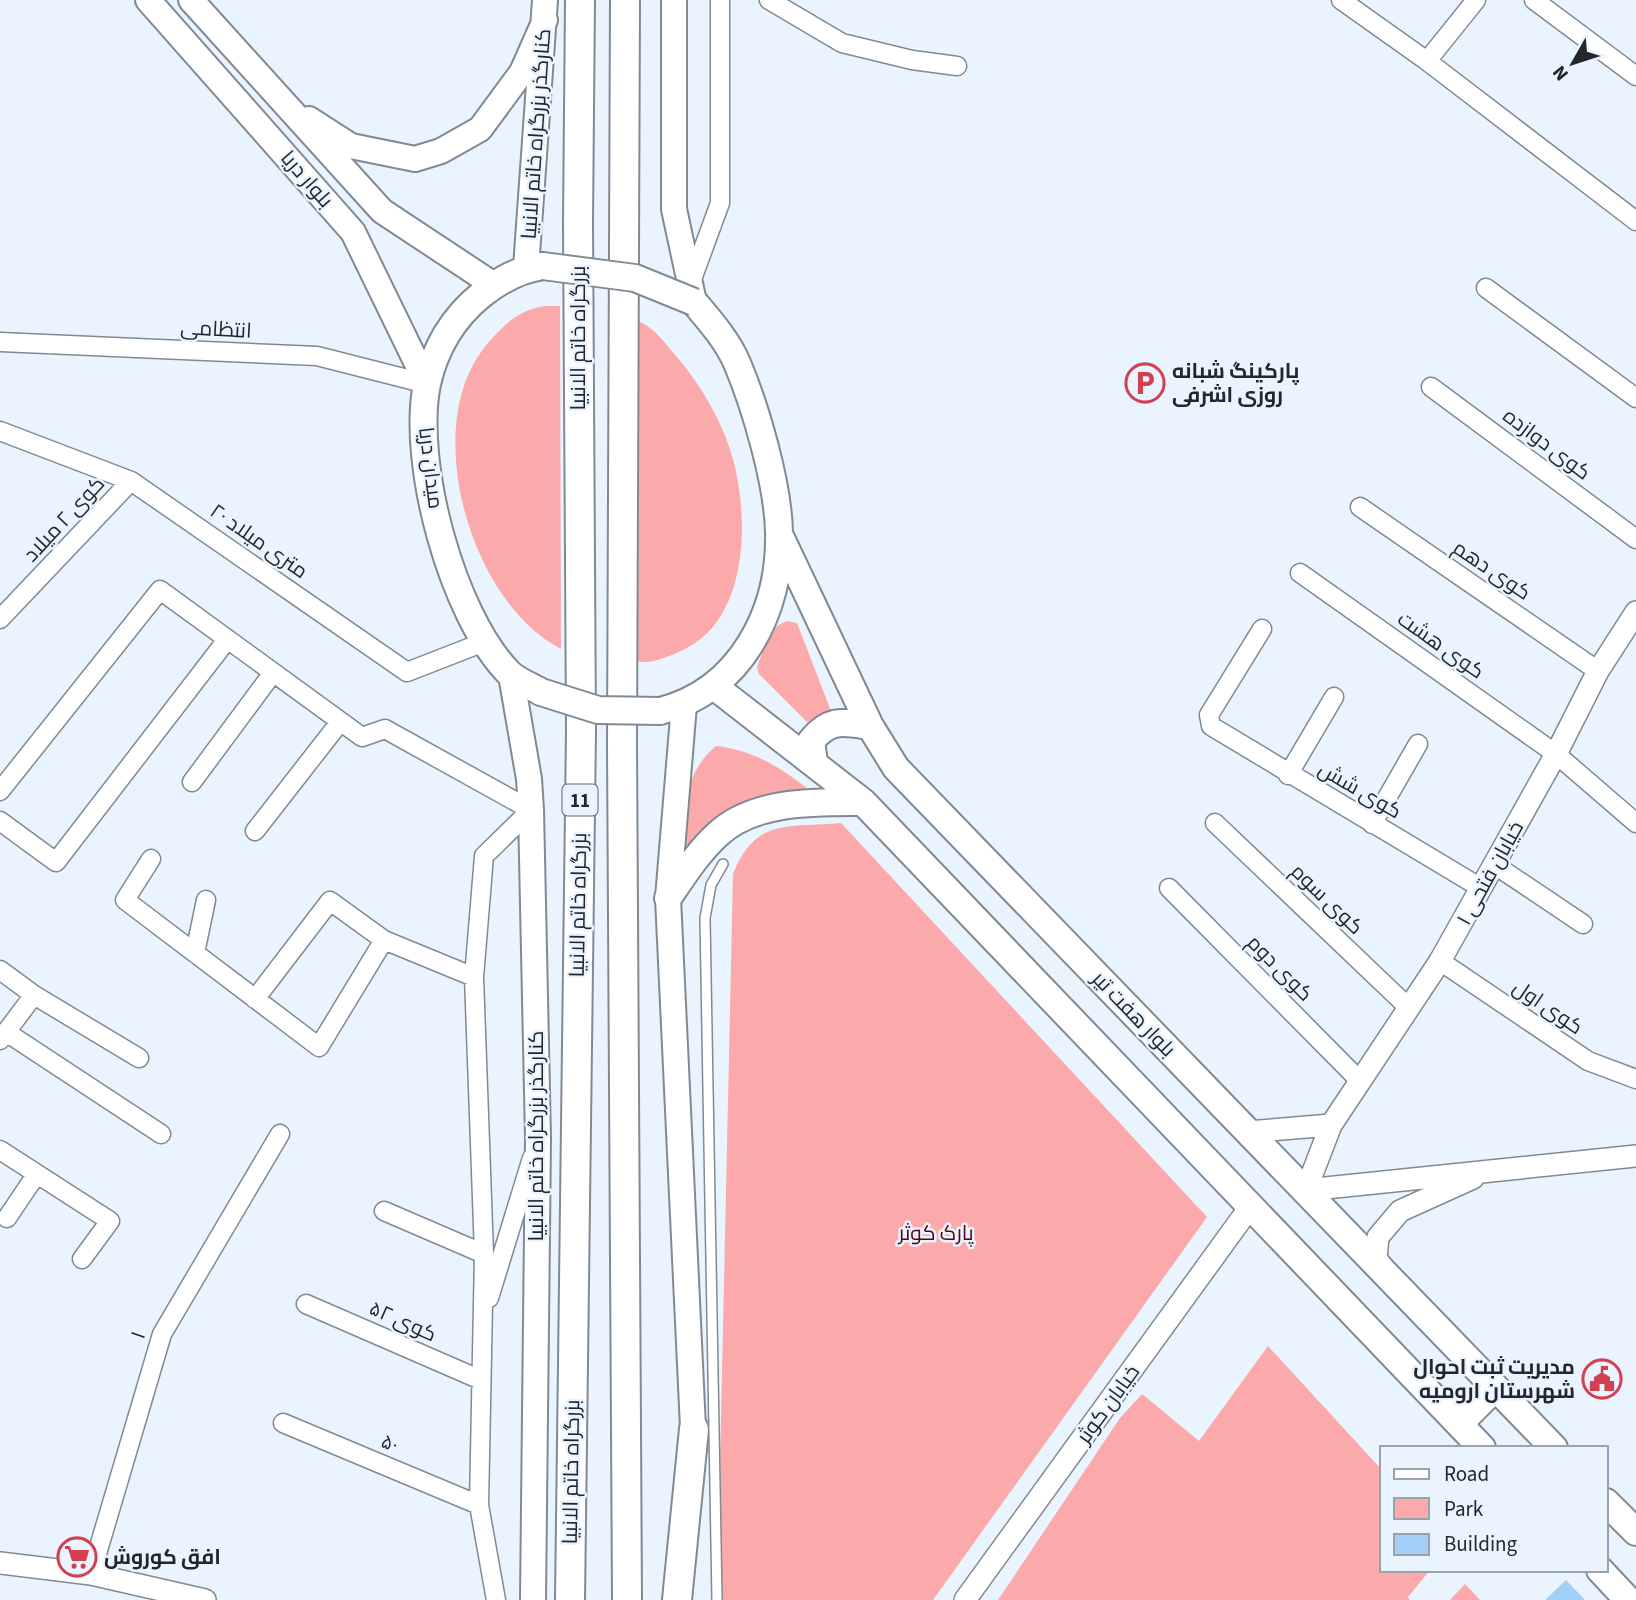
<svg xmlns="http://www.w3.org/2000/svg" width="1636" height="1600" font-family="'Source Sans 3',Cairo,sans-serif">
  <defs>
    <filter id="shadow"><feDropShadow dx="4.5" dy="8" stdDeviation="0" flood-color="#0004"/></filter>
  </defs>
  <rect width="100%" height="100%" fill="#eaf4fe"/>
  <path fill="#fba9aa" d="M 545,306 L 560,306 L 561,649 C 470,603 417,422 489,342 C 506,322 520,310 545,306 Z
    M 637,321 C 653,326 665,343 676,356 C 702,386 724,424 734,463 C 749,522 748,620 683,650 C 669,656 652,665 637,661 Z
    M 788,621 L 797,623 L 831,711 L 807,722 L 759,674 L 757,667 C 764,650 769,625 788,621 Z
    M 716,746 C 754,750 783,769 812,792 L 687,851 L 684,847 C 687,806 682,775 716,746 Z
    M 841,823 L 1207,1217 L 933,1600 L 717,1600 L 733,874 C 755,817 790,828 841,823 Z
    M 1268,1346 L 1382,1470 L 1382,1570 L 1430,1570 L 1408,1597 L 1410,1600 L 998,1600 L 1120,1418 L 1142,1394 L 1199,1441 Z
    M 1465,1584 L 1480,1600 L 1450,1600 Z"/>
  <path fill="#a3d0f8" filter="url(#shadow)" d="M 1566,1580 L 1585,1600 L 1545,1600 Z"/>
  <g fill="none" stroke-linecap="round" stroke-linejoin="round">
    <g stroke="#818a93" stroke-width="12">
      <path id="service" d="M 717,1600 L 705,918 L 711,885 L 723,864"/>
    </g>
    <g stroke="#818a93" stroke-width="21">
      <path id="minor" d="M 769,0 L 842,43 L 912,60 L 957,66
        M 1341,0 L 1427,61 L 1636,221
        M 1534,0 L 1636,76
        M 1427,61 L 1476,0
        M 691,282 L 720,203 L 720,0
        M 1486,288 L 1636,398
        M 0,342 L 317,356 L 427,384
        M 1431,387 L 1636,539
        M 0,431 L 131,481 L 407,672 L 484,642
        M 1360,507 L 1598,671
        M 1300,573 L 1556,754 L 1636,823
        M 0,619 L 131,481
        M 1262,629 L 1209,715 L 1211,726 L 1481,888
        M 1288,775 L 1334,697
        M 192,782 L 272,674
        M 0,791 L 160,590 L 362,737 L 385,729 L 531,810 L 484,856 L 474,977 L 484,1254 L 479,1505 L 496,1600
        M 0,821 L 56,862 L 226,641
        M 1215,823 L 1408,1007
        M 1372,824 L 1418,744
        M 255,831 L 340,722
        M 151,859 L 125,900 L 319,1047 L 384,940
        M 1495,865 L 1583,924
        M 1169,888 L 1359,1080
        M 195,953 L 206,900
        M 1440,961 L 1588,1061 L 1636,1079
        M 0,970 L 34,995 L 139,1058
        M 255,999 L 330,901 L 384,940 L 474,977
        M 6,1032 L 161,1134
        M 0,1040 L 34,995
        M 0,1150 L 110,1221 L 82,1259
        M 384,1211 L 484,1254
        M 7,1218 L 36,1175
        M 489,1298 L 532,1158
        M 306,1304 L 481,1380
        M 283,1423 L 479,1505
        M 91,1574 L 162,1334 L 280,1134"/>
    </g>
    <g stroke="#818a93" stroke-width="24">
      <path id="tertiary" d="M 1636,612 L 1598,671 L 1556,754 L 1440,961 L 1331,1125 L 1306,1190 L 1636,1156
        M 1247,1132 L 1331,1125
        M 1386,1272 L 1376,1258 L 1378,1237 L 1400,1211 L 1473,1178
        M 0,1563 L 91,1574 L 205,1600
        M 965,1600 L 1250,1207"/>
    </g>
    <g stroke="#818a93" stroke-width="28">
      <path id="secondary" d="M 148,0 L 353,232 L 427,384
        M 191,0 L 382,211 L 494,285
        M 674,0 L 674,209 L 694,302
        M 309,119 L 351,146 L 415,159 L 441,151 L 480,129 L 522,72 L 545,20
        M 526,268 L 545,0
        M 511,675 L 529,779 L 531,810 L 538,1138 L 533,1600
        M 684,705 L 668,898 L 694,1449"/>
    </g>
    <g stroke="#818a93" stroke-width="30">
      <path id="primary" d="M 779,534 L 870,726 L 896,768 L 1554,1448
        M 715,687 L 863,802 L 1482,1448
        M 541,692 C 531,686 517,681 509,673 C 452,615 411,462 427,384 C 435,348 454,317 481,295 C 500,280 519,269 543,266
        M 660,711 C 740,691 781,612 779,532 C 778,484 756,408 737,363 C 727,340 710,321 694,302
        M 814,762 L 811,741 C 830,718 842,722 870,726
        M 668,898 C 683,876 698,852 718,834 C 754,800 817,802 863,802
        M 1459,1424 L 1495,1388
        M 1606,1502 L 1636,1532
        M 1600,1570 L 1628,1600"/>
    </g>
    <g stroke="#818a93" stroke-width="32">
      <path id="trunk" d="M 625,0 L 622,744 L 627,1600
        M 570,1600 L 581,730 L 578,222 L 580,0
        M 677,1600 L 694,1429"/>
    </g>
    <use href="#service" stroke="#fff" stroke-width="9"/>
    <use href="#minor" stroke="#fff" stroke-width="18"/>
    <use href="#tertiary" stroke="#fff" stroke-width="21"/>
    <use href="#secondary" stroke="#fff" stroke-width="24"/>
    <use href="#primary" stroke="#fff" stroke-width="26"/>
    <use href="#trunk" stroke="#fff" stroke-width="28"/>
    <g stroke="#818a93" stroke-width="30" stroke-linecap="butt">
      <path id="primary-bridge" d="M 543,266 L 635,278 L 694,302
        M 541,692 L 598,710 L 660,711"/>
    </g>
    <use href="#primary-bridge" stroke="#fff" stroke-width="26"/>
  </g>
  <defs>
    <g id="parking-ring" transform="scale(2.0125)"><circle r="9.5" fill="#eaf4fe" stroke="#d14151" stroke-width="1.5"/><path d="M-3.5-5.5H1a3.5 3.5 0 0 1 0 7H-1V5.5H-3.5ZM-1-3.4V-.6H.8a1.4 1.4 0 0 0 0-2.8Z" fill="#d14151"/></g>
    <g id="civic-ring" transform="scale(2.0125)"><circle r="9.5" fill="#eaf4fe" stroke="#d14151" stroke-width="1.5"/><path d="M-.6-6.5H3V-4.5H.6V-3L4-1V1h2V6H-6V1h2V-1L-.6-3ZM-1.2 2.5V6h2.4V2.5Z" fill="#d14151"/></g>
    <g id="supermarket-ring" transform="scale(2.0125)"><circle r="9.5" fill="#eaf4fe" stroke="#d14151" stroke-width="1.5"/><path d="M-6-5.5h2.5l.6 2H6L4.5 2H-2.5L-4.4-4H-6ZM-1.5 3.2a1.3 1.3 0 1 0 .1 0ZM3 3.2a1.3 1.3 0 1 0 .1 0Z" fill="#d14151"/></g>
  </defs>
  <g fill-rule="evenodd">
    <use href="#parking-ring" x="1145" y="383"/>
    <use href="#civic-ring" x="1602" y="1379"/>
    <use href="#supermarket-ring" x="77" y="1557"/>
  </g>
  <g text-anchor="middle" stroke-width="5" stroke-linejoin="round" paint-order="stroke">
    <rect fill="#eaf4fe" stroke="#5f646a" stroke-width="2" x="562.5" y="784.5" width="35" height="31" rx="5"/>
    <g font-size="19" font-weight="bold" fill="#23272b">
      <text x="580" y="807">11</text>
    </g>
    <g font-size="21" fill="#23272b" stroke="#eaf4fe">
      <text transform="translate(536 134) rotate(-86)" y="7">کنارگذر بزرگراه خاتم الانبیا</text>
      <text transform="translate(307 179) rotate(49)" y="7">بلوار دریا</text>
      <text transform="translate(216 329) rotate(3)" y="7">انتظامی</text>
      <text transform="translate(578 338) rotate(-90)" y="7">بزرگراه خاتم الانبیا</text>
      <text transform="translate(1547 444) rotate(37)" y="7">کوی دوازده</text>
      <text transform="translate(431 468) rotate(83)" y="7">میدان دریا</text>
      <text transform="translate(64 519) rotate(-47)" y="7">کوی ۲ میلاد</text>
      <text transform="translate(259 541) rotate(35)" y="7">۲۰ متری میلاد</text>
      <text transform="translate(1492 570) rotate(34)" y="7">کوی دهم</text>
      <text transform="translate(1441 645) rotate(35)" y="7">کوی هشت</text>
      <text transform="translate(1360 790) rotate(30)" y="7">کوی شش</text>
      <text transform="translate(1490 873) rotate(-61)" y="7">خیابان فتحی ۱</text>
      <text transform="translate(1327 899) rotate(44)" y="7">کوی سوم</text>
      <text transform="translate(578 905) rotate(-89)" y="7">بزرگراه خاتم الانبیا</text>
      <text transform="translate(1280 968) rotate(45)" y="7">کوی دوم</text>
      <text transform="translate(1548 1007) rotate(34)" y="7">کوی اول</text>
      <text transform="translate(1134 1014) rotate(46)" y="7">بلوار هفت تیر</text>
      <text transform="translate(536 1136) rotate(-90)" y="7">کنارگذر بزرگراه خاتم الانبیا</text>
      <text transform="translate(403 1321) rotate(24)" y="7">کوی ۵۲</text>
      <text transform="translate(138 1335) rotate(-71)" y="7">۱</text>
      <text transform="translate(1108 1404) rotate(-54)" y="7">خیابان کوثر</text>
      <text transform="translate(390 1443) rotate(23)" y="7">۵۰</text>
      <text transform="translate(571 1472) rotate(-89)" y="7">بزرگراه خاتم الانبیا</text>
    </g>
    <g font-size="21" font-weight="bold" fill="#23272b" stroke="#eaf4fe" text-anchor="start">
      <text x="1172" y="378">پارکینگ شبانه<tspan x="1172" dy="24">روزی اشرفی</tspan></text>
      <text x="1575" y="1374" text-anchor="end">مدیریت ثبت احوال<tspan x="1575" dy="24">شهرستان ارومیه</tspan></text>
      <text x="104" y="1564">افق کوروش</text>
    </g>
    <g font-size="21" fill="#5e0015" stroke="#eaf4fe">
      <text x="936" y="1240">پارک کوثر</text>
    </g>
  </g>
  <rect x="1380" y="1446" width="228" height="126" fill="#eaf4fe" stroke="#9aa2aa" stroke-width="2"/>
  <rect x="1394" y="1469" width="35" height="10" fill="#ffffff" stroke="#9aa2aa" stroke-width="2"/>
  <text x="1444" y="1481" font-size="21" fill="#23272b">Road</text>
  <rect x="1394" y="1498" width="35" height="21" fill="#fba9aa" stroke="#9aa2aa" stroke-width="2"/>
  <text x="1444" y="1516" font-size="21" fill="#23272b">Park</text>
  <rect x="1394" y="1534" width="35" height="21" fill="#a3d0f8" stroke="#9aa2aa" stroke-width="2"/>
  <text x="1444" y="1551" font-size="21" fill="#23272b">Building</text>
  <g transform="translate(1573 63) rotate(231)" stroke="#eaf4fe" stroke-width="5" paint-order="stroke">
  <path d="M0-5L12 26L0 18L-12 26Z" fill="#23272b"/>
  <text y="-10" font-size="19" font-weight="bold" text-anchor="middle" fill="#23272b">N</text>
  </g>
</svg>
